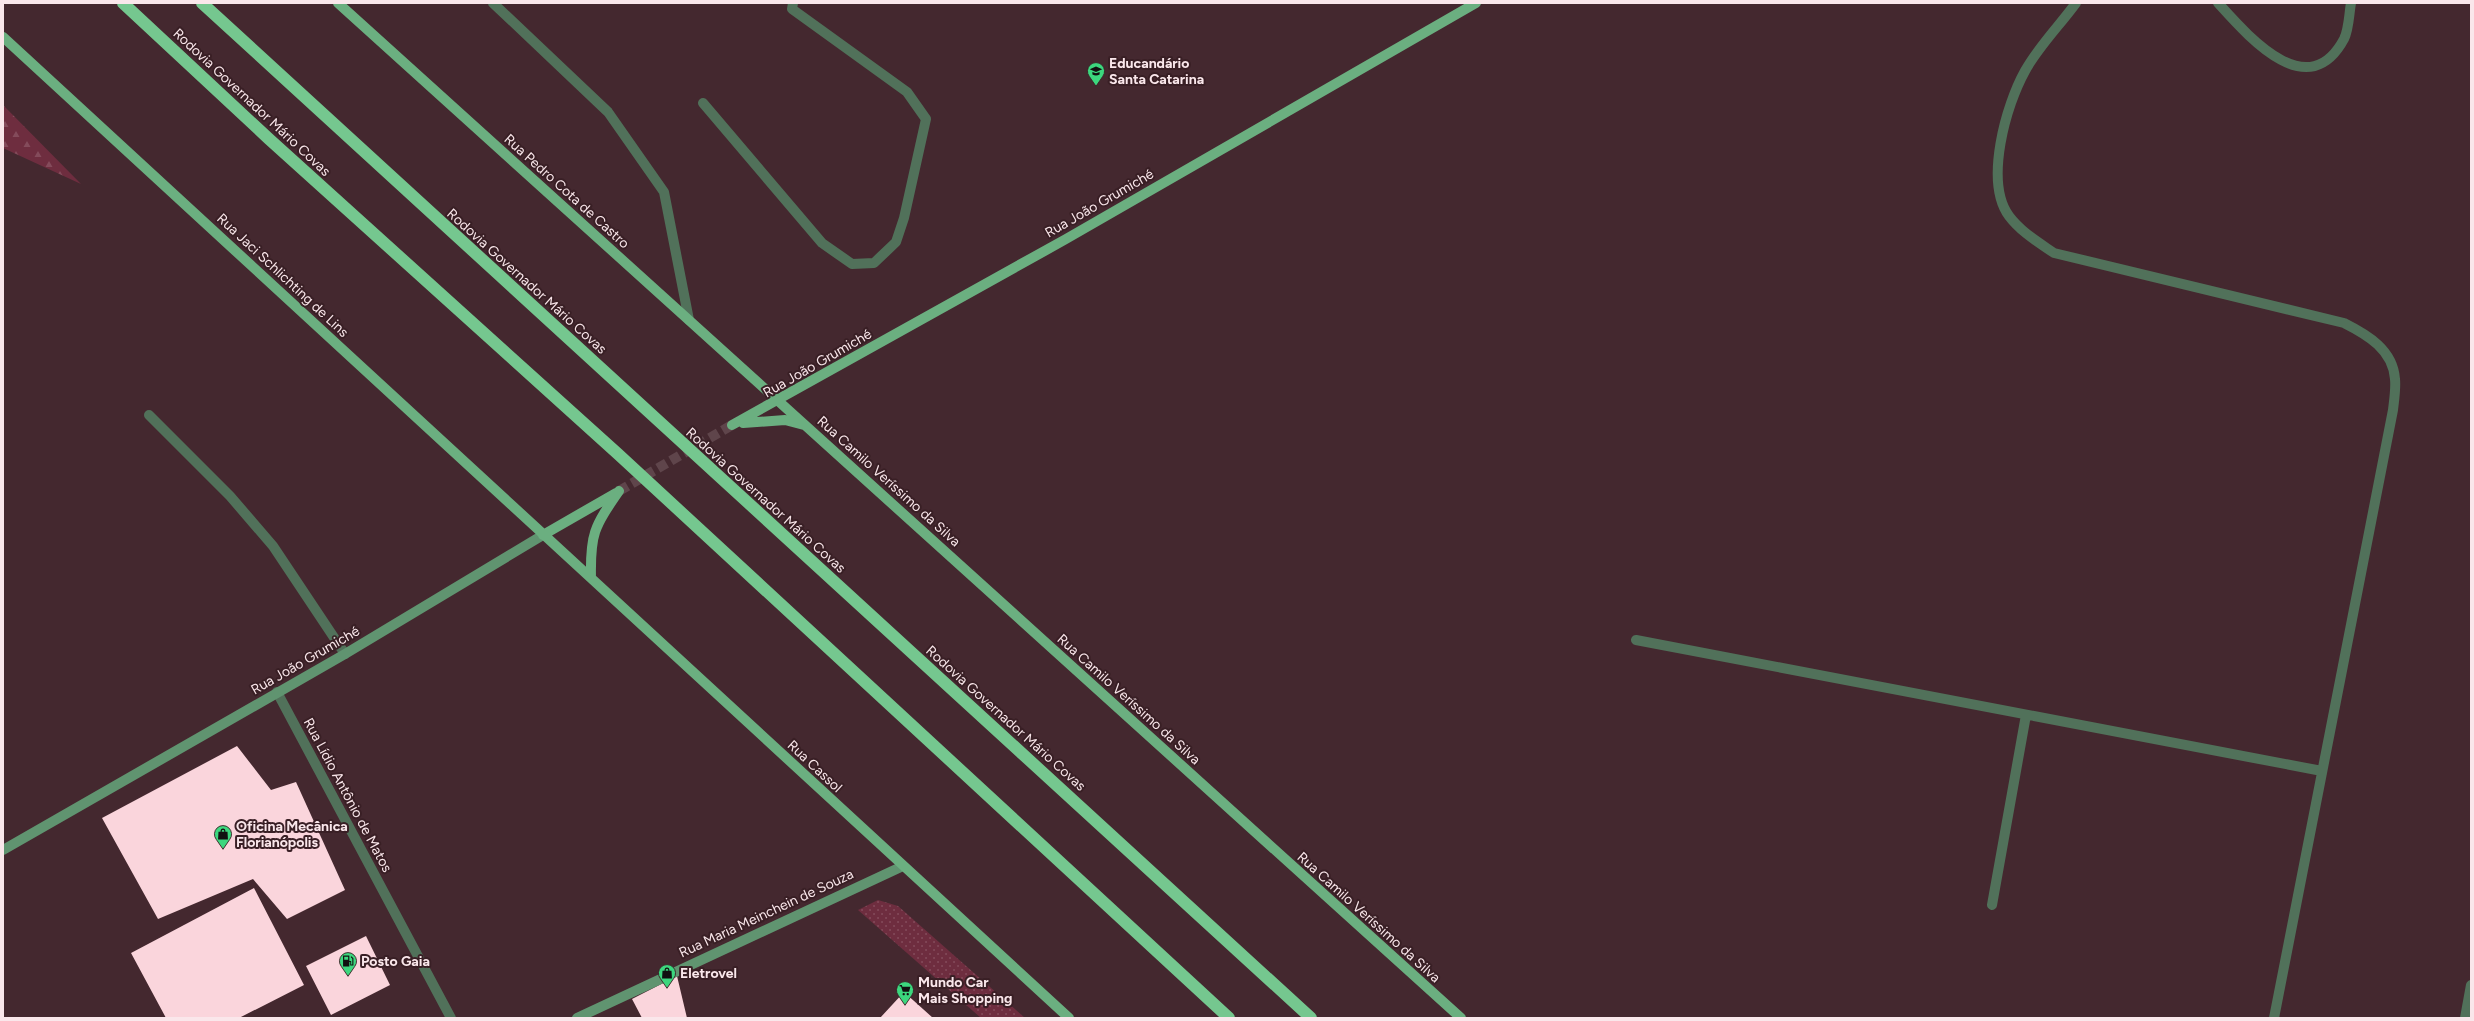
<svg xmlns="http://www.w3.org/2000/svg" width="2474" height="1021" font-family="Figtree,sans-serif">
  <defs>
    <pattern id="grass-dots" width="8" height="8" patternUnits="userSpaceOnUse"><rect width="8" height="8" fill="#6e2d3f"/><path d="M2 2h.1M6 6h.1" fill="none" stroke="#844b5b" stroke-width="1.8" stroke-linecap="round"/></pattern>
    <pattern id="forest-firs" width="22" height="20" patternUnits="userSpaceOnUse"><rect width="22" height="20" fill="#6e2d3f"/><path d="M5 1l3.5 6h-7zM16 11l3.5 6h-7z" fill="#844b5b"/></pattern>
  </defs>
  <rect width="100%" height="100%" fill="#44282f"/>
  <path fill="url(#grass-dots)" d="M 878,900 L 898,906 L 1025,1018 L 981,1018 L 858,910 Z"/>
  <path fill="url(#forest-firs)" d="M 3,105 L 81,184 L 3,148 Z"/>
  <path fill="#fad5dc" d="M 237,746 L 271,790 L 296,782 L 345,890 L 287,919 L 253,879 L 158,919 L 102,818 Z
    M 254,888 L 304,985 L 239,1018 L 166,1018 L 131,953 Z
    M 366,936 L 390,985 L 331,1015 L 306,966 Z
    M 677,976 L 687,1018 L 642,1018 L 632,999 Z
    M 904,992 L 933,1018 L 880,1018 Z"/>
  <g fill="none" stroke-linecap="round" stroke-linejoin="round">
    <path stroke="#5f454b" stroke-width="10" stroke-dasharray="10 5" stroke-linecap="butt" d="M 619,491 L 732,425"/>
    <path stroke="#51715a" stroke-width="10" d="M 493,3 L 608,112 L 664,192 L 689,320
      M 2076,3 C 2060,25 2038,47 2025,71 C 2006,105 1984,182 2009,216 C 2021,232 2038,242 2054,253 L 2344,323 C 2368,335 2393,350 2395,379 C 2396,389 2394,401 2393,410 L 2274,1018
      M 2218,3 C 2248,36 2308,106 2344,39 C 2349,29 2349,14 2351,3
      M 703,103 L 822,243 L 852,264 L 874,263 L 896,242 L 904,218 L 926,119 L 907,92 L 792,9 L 793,3
      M 1636,640 L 2322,771
      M 1992,905 L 2026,715"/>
    <path stroke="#51715a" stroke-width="10" d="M 149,415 L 230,496 L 273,546 L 345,654
      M 277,692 L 451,1018"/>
    <path stroke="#51715a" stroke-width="10" d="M 2465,1018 L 2471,985"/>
    <path stroke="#609470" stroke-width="10" d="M 3,850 L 345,654 L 543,535
      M 577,1018 L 903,866"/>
    <path stroke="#6baf80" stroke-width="10" d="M 338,3 L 1461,1018
      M 3,37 L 1069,1018
      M 743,423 L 785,420 L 804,425
      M 732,425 L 1066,239 L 1476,3
      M 543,535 L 616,493
      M 591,578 C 590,534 594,527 619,491"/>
    <path stroke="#75c78f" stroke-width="12" d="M 123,3 L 269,139 L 618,454 L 1229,1018
      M 202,3 L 1311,1018"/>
  </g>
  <defs>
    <g id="school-pin" transform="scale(0.9)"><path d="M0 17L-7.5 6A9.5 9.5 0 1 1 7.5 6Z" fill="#3cd77e" stroke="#391f25"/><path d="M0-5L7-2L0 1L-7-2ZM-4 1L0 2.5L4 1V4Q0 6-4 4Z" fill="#111"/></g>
    <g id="shop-pin" transform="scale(0.9)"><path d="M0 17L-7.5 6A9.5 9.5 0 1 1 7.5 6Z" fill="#3cd77e" stroke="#391f25"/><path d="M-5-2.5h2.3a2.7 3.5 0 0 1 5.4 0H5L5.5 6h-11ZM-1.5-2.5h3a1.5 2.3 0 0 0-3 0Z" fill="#111"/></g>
    <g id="fuel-pin" transform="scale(0.9)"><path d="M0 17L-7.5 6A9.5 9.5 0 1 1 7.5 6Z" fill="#3cd77e" stroke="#391f25"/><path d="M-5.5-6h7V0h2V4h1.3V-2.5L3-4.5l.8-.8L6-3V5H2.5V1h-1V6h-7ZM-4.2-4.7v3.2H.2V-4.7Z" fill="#111"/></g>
    <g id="supermarket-pin" transform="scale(0.9)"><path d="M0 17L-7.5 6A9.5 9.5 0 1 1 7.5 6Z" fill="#3cd77e" stroke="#391f25"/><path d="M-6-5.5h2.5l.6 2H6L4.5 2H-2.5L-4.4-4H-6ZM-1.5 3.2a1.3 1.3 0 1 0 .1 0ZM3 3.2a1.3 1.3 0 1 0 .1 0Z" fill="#111"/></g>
  </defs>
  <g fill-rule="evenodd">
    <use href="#school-pin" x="1096" y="71"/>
    <use href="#shop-pin" x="223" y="834"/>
    <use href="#fuel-pin" x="348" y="961"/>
    <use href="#shop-pin" x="667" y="973"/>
    <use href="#supermarket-pin" x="905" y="990"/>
  </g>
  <g text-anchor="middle" stroke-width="4" stroke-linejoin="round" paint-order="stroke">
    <g font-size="14" font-weight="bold" fill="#fae7eb" stroke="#391f25" text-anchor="start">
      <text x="1109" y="68">Educandário<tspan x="1109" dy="16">Santa Catarina</tspan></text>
      <text x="236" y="831">Oficina Mecânica<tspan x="236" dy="16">Florianópolis</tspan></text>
      <text x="361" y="966">Posto Gaia</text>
      <text x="680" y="978">Eletrovel</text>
      <text x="918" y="987">Mundo Car<tspan x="918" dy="16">Mais Shopping</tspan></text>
    </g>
    <g font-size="14" fill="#fae7eb" stroke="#391f25">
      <text transform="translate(252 102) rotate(43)" y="5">Rodovia Governador Mário Covas</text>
      <text transform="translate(567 191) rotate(42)" y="5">Rua Pedro Cota de Castro</text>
      <text transform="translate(1099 203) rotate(-30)" y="5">Rua João Grumiché</text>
      <text transform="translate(283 275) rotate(43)" y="5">Rua Jaci Schlichting de Lins</text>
      <text transform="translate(527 281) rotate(42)" y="5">Rodovia Governador Mário Covas</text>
      <text transform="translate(817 363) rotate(-30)" y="5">Rua João Grumiché</text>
      <text transform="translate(889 481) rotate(42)" y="5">Rua Camilo Veríssimo da Silva</text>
      <text transform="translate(766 500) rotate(42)" y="5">Rodovia Governador Mário Covas</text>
      <text transform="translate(305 660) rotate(-30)" y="5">Rua João Grumiché</text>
      <text transform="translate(1129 699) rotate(42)" y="5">Rua Camilo Veríssimo da Silva</text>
      <text transform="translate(1006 718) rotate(42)" y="5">Rodovia Governador Mário Covas</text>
      <text transform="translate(815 766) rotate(43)" y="5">Rua Cassol</text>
      <text transform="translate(348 795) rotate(62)" y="5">Rua Lídio Antônio de Matos</text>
      <text transform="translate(766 913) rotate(-25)" y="5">Rua Maria Meinchein de Souza</text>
      <text transform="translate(1369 917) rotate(42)" y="5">Rua Camilo Veríssimo da Silva</text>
    </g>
  </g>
  <rect width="2474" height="1021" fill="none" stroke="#fae7eb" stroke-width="8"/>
</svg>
